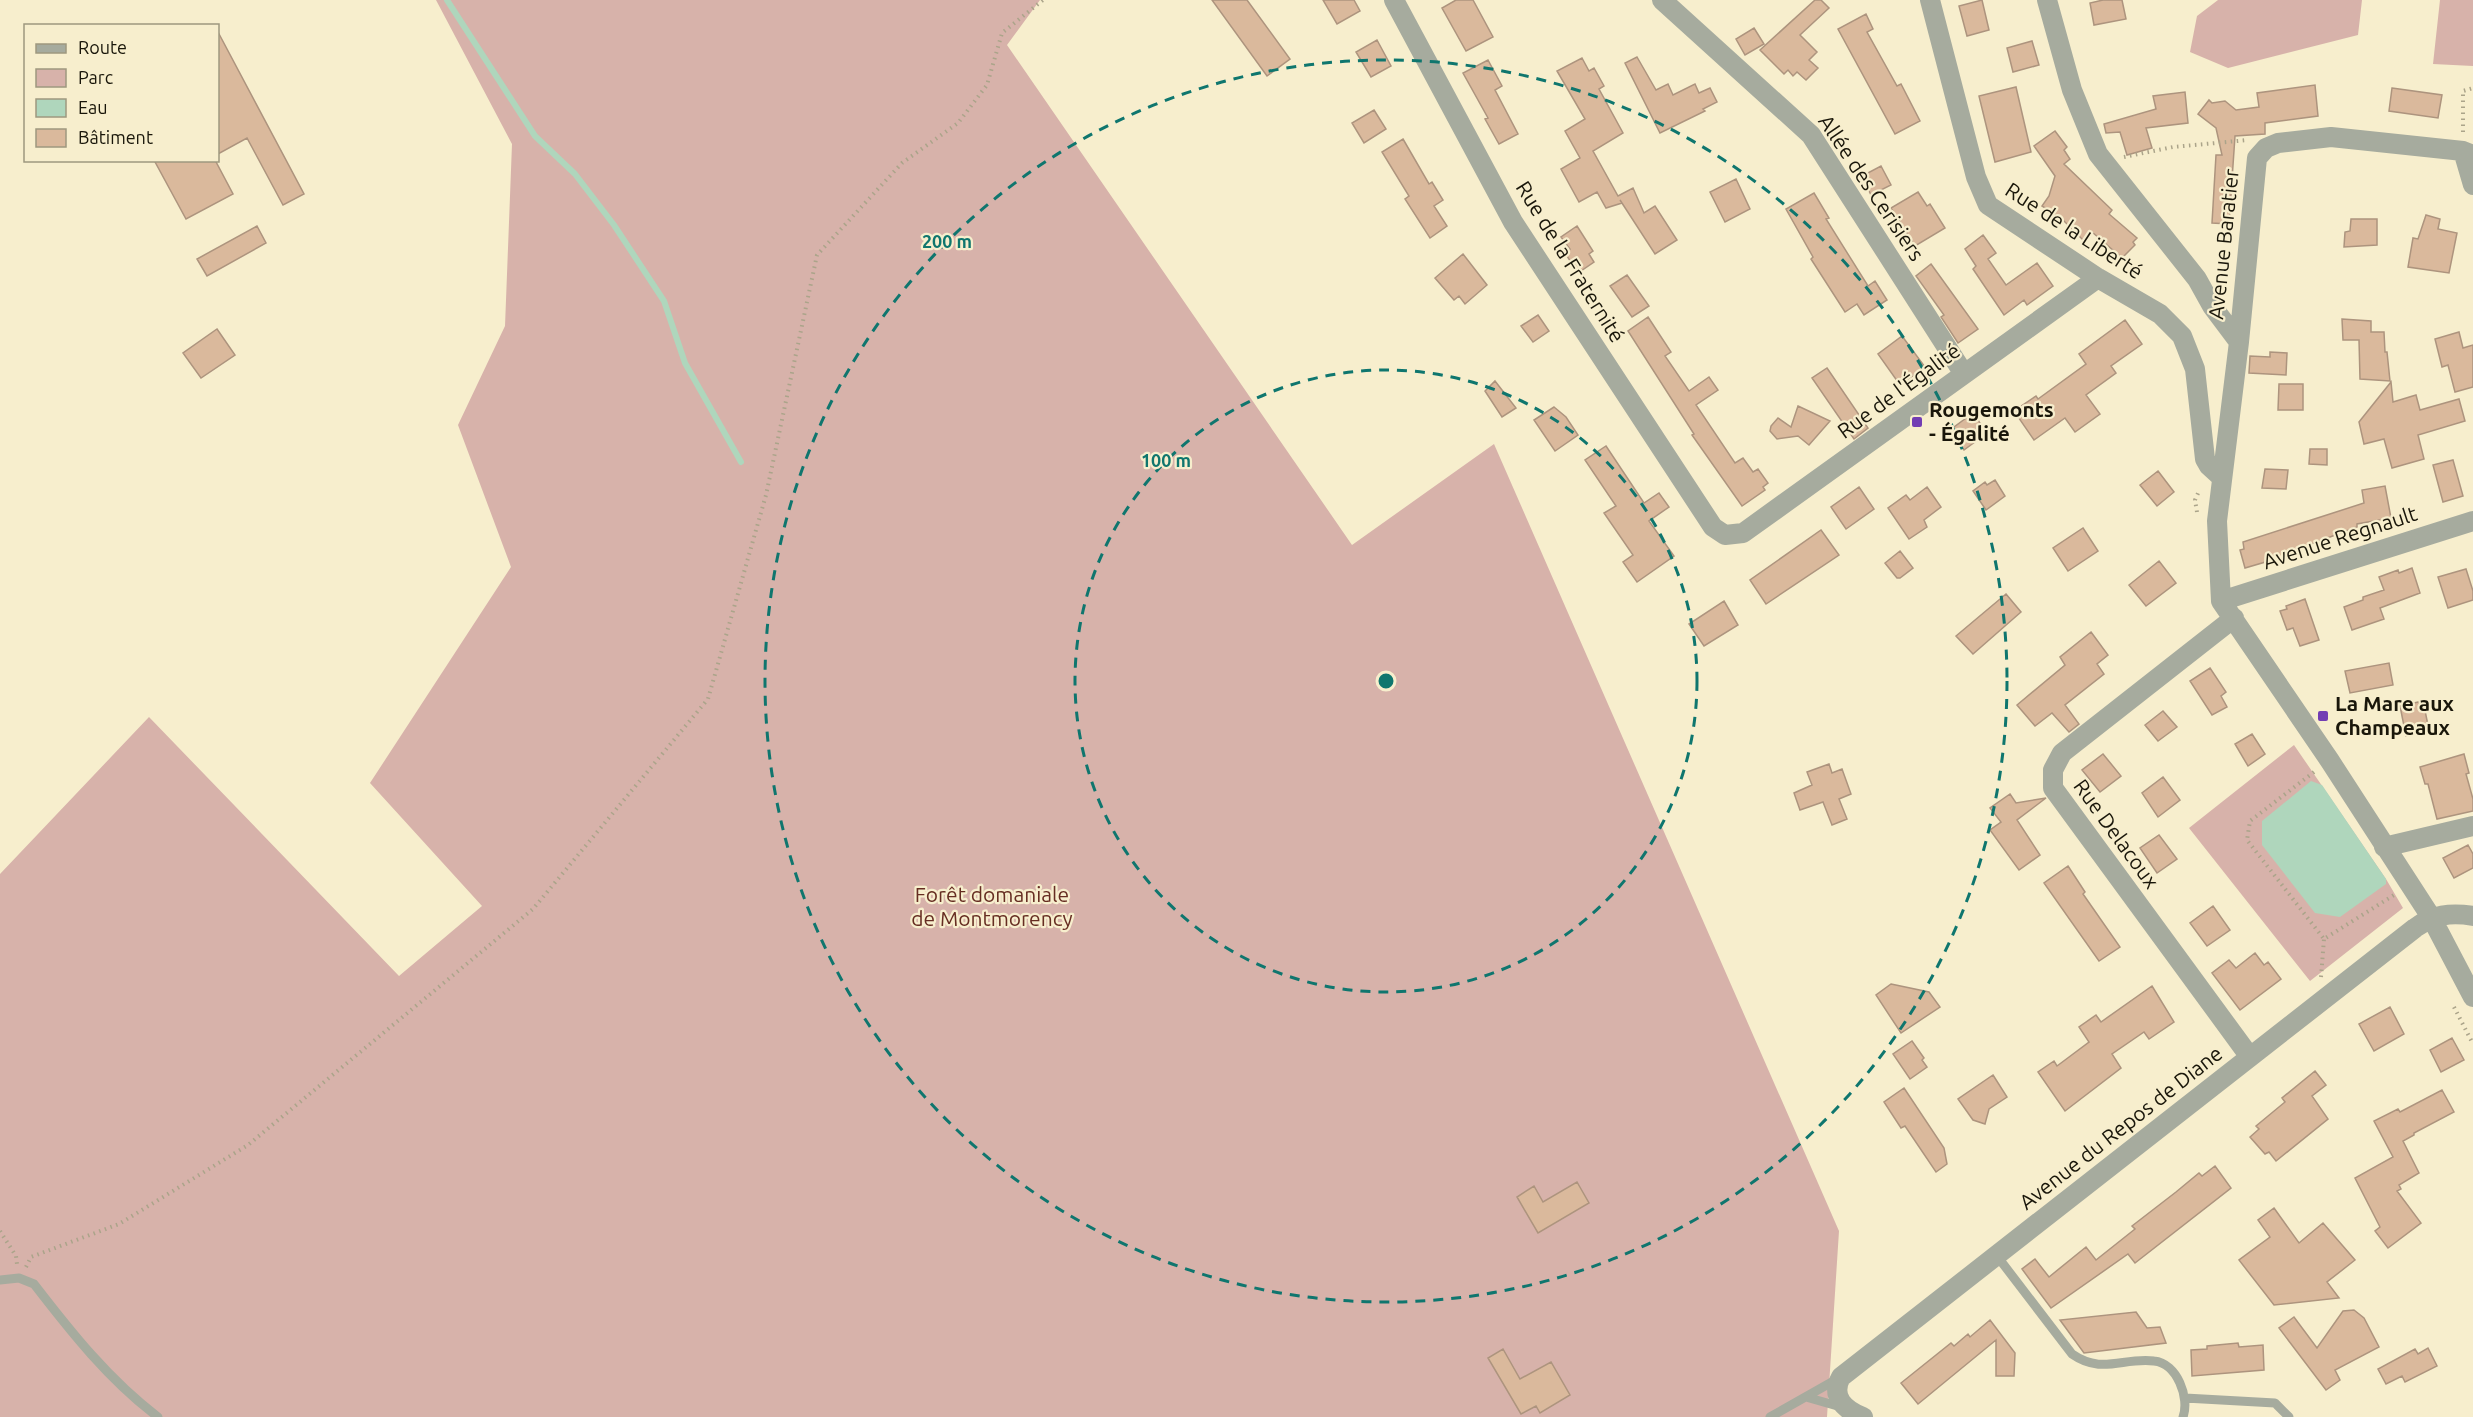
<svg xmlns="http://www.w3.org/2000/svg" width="2473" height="1417" font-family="Ubuntu,sans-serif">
  <rect width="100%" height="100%" fill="#f7eecd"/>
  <path fill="#d7b2aa" d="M 436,0 L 1040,0 L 1007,45 L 1352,545 L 1494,444 L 1839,1231 L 1827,1417 L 0,1417 L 0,874 L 149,717 L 399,976 L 482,906 L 370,783 L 511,567 L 458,425 L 505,326 L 512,144 Z
    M 2218,0 L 2362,0 L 2358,35 L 2228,68 L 2190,52 L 2197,16 Z
    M 2440,0 L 2473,0 L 2473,66 L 2433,64 Z
    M 2294,745 L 2386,879 L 2403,908 L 2310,981 L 2189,828 Z"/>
  <path fill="#afd6bc" d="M 2311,781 L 2322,785 L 2386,879 L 2386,884 L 2340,917 L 2315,913 L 2262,845 L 2262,821 Z"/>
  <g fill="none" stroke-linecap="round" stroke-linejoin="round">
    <path stroke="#afd6bc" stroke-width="6" d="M 447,0 L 535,136 L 575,174 L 614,225 L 664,301 L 685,363 L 741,462"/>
  </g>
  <path fill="#dab99c" stroke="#ad947e" stroke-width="1.5" d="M 1212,0 L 1247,0 L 1290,59 L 1267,76 Z
    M 1323,0 L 1354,0 L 1360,11 L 1337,24 Z
    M 1456,0 L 1473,0 L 1493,37 L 1466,51 L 1442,8 Z
    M 1815,0 L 1821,0 L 1829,8 L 1800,35 L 1817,52 L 1809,60 L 1818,68 L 1806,80 L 1797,72 L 1793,76 L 1788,70 L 1784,74 L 1760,50 Z
    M 1982,0 L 1989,30 L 1967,36 L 1959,6 Z
    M 2103,0 L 2122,0 L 2126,19 L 2094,25 L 2090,3 Z
    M 1866,14 L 1873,29 L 1867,32 L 1897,86 L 1901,84 L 1920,121 L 1895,134 L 1838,29 Z
    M 1754,28 L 1764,44 L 1745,55 L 1736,39 Z
    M 218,32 L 304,194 L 283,205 L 247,138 L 218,154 Z
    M 1377,40 L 1391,66 L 1371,77 L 1356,52 Z
    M 2032,41 L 2039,65 L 2013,72 L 2007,48 Z
    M 1637,57 L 1656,90 L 1668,84 L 1673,95 L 1695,84 L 1699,93 L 1710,88 L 1717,102 L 1703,109 L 1705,111 L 1660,133 L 1625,63 Z
    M 1582,58 L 1589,71 L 1594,68 L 1604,86 L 1599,89 L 1623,133 L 1593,151 L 1618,196 L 1633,188 L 1644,213 L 1655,206 L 1677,240 L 1655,254 L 1620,200 L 1622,203 L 1606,208 L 1597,192 L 1579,202 L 1561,169 L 1580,158 L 1565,131 L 1585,119 L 1557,71 Z
    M 1488,60 L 1502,86 L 1495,90 L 1518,134 L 1499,144 L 1485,119 L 1488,118 L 1463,73 Z
    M 2315,85 L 2318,116 L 2265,123 L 2265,134 L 2235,136 L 2229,224 L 2212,223 L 2216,155 L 2222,155 L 2216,128 L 2198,114 L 2209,100 L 2212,103 L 2225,101 L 2236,110 L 2259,107 L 2257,93 Z
    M 2016,87 L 2031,152 L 1995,162 L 1979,96 Z
    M 2392,88 L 2442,95 L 2438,118 L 2389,111 Z
    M 2185,92 L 2188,123 L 2146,128 L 2152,148 L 2127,155 L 2120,132 L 2106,133 L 2104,124 L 2156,109 L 2153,96 Z
    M 1374,110 L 1386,129 L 1364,143 L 1352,123 Z
    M 2055,131 L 2067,147 L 2064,150 L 2070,159 L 2064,164 L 2112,210 L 2109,214 L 2137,238 L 2133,242 L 2135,245 L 2122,258 L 2092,232 L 2084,241 L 2061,218 L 2042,206 L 2049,196 L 2055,176 L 2034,146 Z
    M 1403,139 L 1429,184 L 1432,182 L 1443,200 L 1434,206 L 1447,226 L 1430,238 L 1405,199 L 1409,196 L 1382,152 Z
    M 154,160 L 215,160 L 233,194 L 186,219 Z
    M 1881,166 L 1891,185 L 1871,195 L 1862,176 Z
    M 1736,179 L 1750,209 L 1725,222 L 1710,192 Z
    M 1918,192 L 1927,206 L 1930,204 L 1945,228 L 1915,246 L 1891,208 Z
    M 1814,193 L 1829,218 L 1826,219 L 1868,286 L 1875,281 L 1887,300 L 1864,315 L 1857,304 L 1845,312 L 1811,259 L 1813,257 L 1786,209 Z
    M 2426,215 L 2440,219 L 2438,229 L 2457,233 L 2449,273 L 2408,267 L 2413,238 L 2418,239 Z
    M 2351,219 L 2377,219 L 2377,245 L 2344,247 L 2345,232 L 2350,231 Z
    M 257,226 L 266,243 L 207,276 L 197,259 Z
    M 1577,226 L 1593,251 L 1589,254 L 1594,262 L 1578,273 L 1565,253 L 1570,249 L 1561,237 Z
    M 1983,235 L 1996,253 L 1988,259 L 2006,285 L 2037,263 L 2053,286 L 2027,305 L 2024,300 L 2004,315 L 1973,269 L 1976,266 L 1965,249 Z
    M 1463,254 L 1487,285 L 1465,304 L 1459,296 L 1454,300 L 1435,278 Z
    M 1931,264 L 1978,329 L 1958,343 L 1941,317 L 1944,315 L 1916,276 Z
    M 1627,275 L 1649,306 L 1632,317 L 1610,286 Z
    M 1538,315 L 1549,331 L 1533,342 L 1521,326 Z
    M 1648,317 L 1671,352 L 1665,356 L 1689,391 L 1709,377 L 1718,390 L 1696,405 L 1735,463 L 1743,458 L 1753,472 L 1758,469 L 1768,483 L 1763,487 L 1765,490 L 1742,506 L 1692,435 L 1694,434 L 1628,331 Z
    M 2342,319 L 2371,321 L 2371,332 L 2384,332 L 2385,352 L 2387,352 L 2390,381 L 2360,379 L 2359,340 L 2343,340 Z
    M 2125,320 L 2142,344 L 2111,366 L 2116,373 L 2086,395 L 2100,414 L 2075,432 L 2065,418 L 2034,440 L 2014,411 L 2036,396 L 2038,399 L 2086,364 L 2079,354 Z
    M 217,329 L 235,355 L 201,378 L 183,353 Z
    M 2459,332 L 2463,348 L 2473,345 L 2473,387 L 2455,392 L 2448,365 L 2442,367 L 2435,339 Z
    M 1902,336 L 1925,367 L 1900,385 L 1878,354 Z
    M 2270,352 L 2287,353 L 2286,375 L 2249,373 L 2250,356 L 2270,357 Z
    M 1827,368 L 1868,428 L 1854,439 L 1812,378 Z
    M 1495,381 L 1516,408 L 1502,417 L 1485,391 Z
    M 2391,382 L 2393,402 L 2416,395 L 2420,410 L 2459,399 L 2465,421 L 2418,435 L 2424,459 L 2392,468 L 2384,439 L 2364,444 L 2359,422 Z
    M 2279,384 L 2303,384 L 2303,410 L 2278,410 Z
    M 1798,406 L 1830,421 L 1809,445 L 1798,436 L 1777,439 L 1770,431 L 1771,426 L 1778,418 L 1791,427 Z
    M 1554,407 L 1566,417 L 1578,435 L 1555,451 L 1534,420 Z
    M 1973,413 L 1987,433 L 1964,450 L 1950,430 Z
    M 1606,446 L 1644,503 L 1659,493 L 1669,507 L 1649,521 L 1674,556 L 1637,582 L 1623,562 L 1633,555 L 1604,513 L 1616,506 L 1585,460 Z
    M 2310,449 L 2327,449 L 2327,465 L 2309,464 Z
    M 2453,460 L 2463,496 L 2443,502 L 2433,465 Z
    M 2265,469 L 2288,470 L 2286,489 L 2262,488 Z
    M 2158,471 L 2174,492 L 2157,506 L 2140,485 Z
    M 1995,480 L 2005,496 L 1986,510 L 1973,491 L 1985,482 L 1987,485 Z
    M 2385,486 L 2391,518 L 2357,524 L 2357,527 L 2295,550 L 2296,553 L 2245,568 L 2240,550 L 2244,549 L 2243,542 L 2364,503 L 2362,490 Z
    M 1859,487 L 1874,509 L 1846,529 L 1831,507 Z
    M 1927,487 L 1941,507 L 1924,520 L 1927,527 L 1909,539 L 1888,508 L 1906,495 L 1910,500 Z
    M 2083,528 L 2098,551 L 2068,571 L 2053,548 Z
    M 1821,530 L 1839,555 L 1766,604 L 1750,580 Z
    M 1900,551 L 1913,568 L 1900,578 L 1897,578 L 1885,563 Z
    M 2159,561 L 2176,583 L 2146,606 L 2129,585 Z
    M 2412,568 L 2420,593 L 2380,608 L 2384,619 L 2352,630 L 2344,607 L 2363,600 L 2363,597 L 2384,590 L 2379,577 L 2398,570 L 2399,573 Z
    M 2466,569 L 2473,591 L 2473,600 L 2448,608 L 2438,577 Z
    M 2006,594 L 2021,612 L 1973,654 L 1956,636 Z
    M 2305,599 L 2319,640 L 2300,646 L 2293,628 L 2287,630 L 2280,611 L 2287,609 L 2286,606 Z
    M 1724,601 L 1738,625 L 1704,646 L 1689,624 Z
    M 2091,632 L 2108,655 L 2097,664 L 2104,674 L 2065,705 L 2079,724 L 2069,732 L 2052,713 L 2035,726 L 2017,705 L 2065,665 L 2060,657 Z
    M 2389,663 L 2393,685 L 2350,693 L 2345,671 Z
    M 2210,668 L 2226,692 L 2221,696 L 2227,707 L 2212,715 L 2190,681 Z
    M 2423,701 L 2429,730 L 2406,736 L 2400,706 Z
    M 2163,711 L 2177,727 L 2158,741 L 2145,725 Z
    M 2252,734 L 2265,754 L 2248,766 L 2235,744 Z
    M 2103,754 L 2121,776 L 2100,792 L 2082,770 Z
    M 2464,754 L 2469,773 L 2466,774 L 2473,799 L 2473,811 L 2437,819 L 2428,784 L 2425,784 L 2420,767 Z
    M 1829,764 L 1832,773 L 1842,769 L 1851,794 L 1839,799 L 1847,819 L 1832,825 L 1823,802 L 1800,810 L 1794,793 L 1812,785 L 1807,772 Z
    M 2163,777 L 2180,800 L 2158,817 L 2142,793 Z
    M 2010,794 L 2016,803 L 2046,798 L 2017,820 L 2040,855 L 2019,870 L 1990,830 L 2001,822 L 1990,808 Z
    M 2159,835 L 2177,859 L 2157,873 L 2140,848 Z
    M 2468,845 L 2473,854 L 2473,868 L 2454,878 L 2443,858 Z
    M 2068,866 L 2085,892 L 2083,894 L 2120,947 L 2099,961 L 2044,883 Z
    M 2213,906 L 2230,930 L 2207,946 L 2190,923 Z
    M 2255,953 L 2264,965 L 2268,962 L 2281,979 L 2240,1010 L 2212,973 L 2229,960 L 2236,968 Z
    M 1891,984 L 1929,992 L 1940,1007 L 1901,1033 L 1876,995 Z
    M 2152,986 L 2174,1022 L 2149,1039 L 2144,1032 L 2112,1054 L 2121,1068 L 2065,1111 L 2038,1072 L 2054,1061 L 2057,1066 L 2089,1042 L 2079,1027 L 2096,1015 L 2101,1022 Z
    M 2390,1007 L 2404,1034 L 2374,1051 L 2359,1024 Z
    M 2452,1038 L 2464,1060 L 2441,1072 L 2430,1050 Z
    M 1912,1041 L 1924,1058 L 1922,1060 L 1927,1067 L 1910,1079 L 1893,1054 Z
    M 2315,1071 L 2326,1085 L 2312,1096 L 2328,1119 L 2276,1161 L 2269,1152 L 2265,1154 L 2250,1137 L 2259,1129 L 2256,1126 L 2285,1102 L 2282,1098 Z
    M 1993,1075 L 2007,1097 L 1989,1109 L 1985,1124 L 1973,1120 L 1958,1099 Z
    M 1904,1088 L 1944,1148 L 1947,1164 L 1936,1172 L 1905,1126 L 1901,1128 L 1884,1102 Z
    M 2442,1090 L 2454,1112 L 2414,1133 L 2414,1135 L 2403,1141 L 2419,1173 L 2399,1185 L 2401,1189 L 2397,1191 L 2421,1223 L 2388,1248 L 2375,1231 L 2380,1227 L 2355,1178 L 2393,1157 L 2374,1121 L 2398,1109 L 2400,1112 Z
    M 2215,1166 L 2231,1188 L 2135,1263 L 2128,1254 L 2051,1308 L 2022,1269 L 2035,1259 L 2049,1277 L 2086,1247 L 2096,1260 L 2135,1229 L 2132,1226 L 2176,1192 L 2199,1173 L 2202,1176 Z
    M 1577,1182 L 1589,1203 L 1538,1233 L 1517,1197 L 1534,1186 L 1543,1202 Z
    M 2274,1208 L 2299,1243 L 2323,1223 L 2355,1260 L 2327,1282 L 2339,1298 L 2274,1305 L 2239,1260 L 2270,1237 L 2258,1220 Z
    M 2354,1310 L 2364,1318 L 2379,1347 L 2335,1370 L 2340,1380 L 2326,1390 L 2279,1328 L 2294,1317 L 2317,1348 L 2343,1311 Z
    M 2136,1312 L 2147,1328 L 2160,1327 L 2166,1343 L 2084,1353 L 2060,1320 Z
    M 1990,1320 L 2015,1353 L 2014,1376 L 1996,1376 L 1996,1340 L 1918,1404 L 1901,1383 L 1951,1343 L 1954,1346 L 1968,1334 L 1970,1337 Z
    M 2238,1343 L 2239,1347 L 2263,1345 L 2264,1370 L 2192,1376 L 2191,1350 L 2207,1349 L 2207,1346 Z
    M 2428,1348 L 2437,1366 L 2405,1382 L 2402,1376 L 2386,1384 L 2378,1369 L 2415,1349 L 2418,1354 Z
    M 1503,1349 L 1520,1379 L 1551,1362 L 1570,1395 L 1540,1413 L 1536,1406 L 1521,1414 L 1488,1358 Z"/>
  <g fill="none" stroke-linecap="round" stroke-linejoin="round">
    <path stroke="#aba48a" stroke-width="4" stroke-dasharray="1.5 4.5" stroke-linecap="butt" d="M 2463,132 L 2463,91 L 2473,88
      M 2124,157 L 2173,147 L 2248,140
      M 2197,512 L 2195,500 L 2199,491
      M 2314,772 L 2250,821 L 2247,840 L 2324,939 L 2394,895
      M 2321,977 L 2324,939
      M 2454,1007 L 2473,1044
      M 0,1231 L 16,1256 L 17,1264
      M 26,1267 L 31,1257 L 119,1224 L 248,1145 L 533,909 L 708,699 L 766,495 L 817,255 L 902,163 L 958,123 L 987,85 L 1002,33 L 1043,0"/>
    <path stroke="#a6ab9e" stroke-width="9" d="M 1997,1256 L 2072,1354 C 2102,1375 2123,1357 2154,1361 C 2177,1363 2190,1398 2183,1417
      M 0,1280 L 19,1278 L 34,1284 C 71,1332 109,1380 158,1417
      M 1806,1397 L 1841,1407
      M 2185,1398 L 2275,1403 L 2289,1417
      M 1770,1417 L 1839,1378"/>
    <path stroke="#a6ab9e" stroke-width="20" d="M 1394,0 L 1513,222 L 1713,527 L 1725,535 L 1743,533 L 2098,278
      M 1662,0 L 1811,135 L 1964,374
      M 1930,0 L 1976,177 L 1988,205 L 2098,278 L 2160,314 L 2182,336 L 2195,369 L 2205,459 L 2209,466 L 2221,477
      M 2047,0 L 2072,90 L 2098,154 L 2197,279 L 2212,306 L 2239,342
      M 2463,151 L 2473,185
      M 2473,155 L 2463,151 L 2331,137 L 2278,143 L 2266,148 L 2257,158 L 2239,342 L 2217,521 L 2221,601 L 2330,761 L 2431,917 L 2473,997
      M 2221,601 L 2473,521
      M 2234,618 L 2062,753 L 2053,770 L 2053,788 L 2250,1057
      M 2384,847 L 2473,826
      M 1863,1417 C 1845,1410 1830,1397 1841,1377 L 2415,928 C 2433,915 2450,912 2473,916"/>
  </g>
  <g fill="none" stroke="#0f766e" stroke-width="3" stroke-dasharray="10 8">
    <circle cx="1386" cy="681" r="311"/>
    <circle cx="1386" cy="681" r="621"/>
  </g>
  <g fill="#723db3" stroke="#f7eecd" stroke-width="2">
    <rect x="1911" y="416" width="12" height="12" rx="3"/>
    <rect x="2317" y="710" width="12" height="12" rx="3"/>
  </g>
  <g text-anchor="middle" stroke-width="4.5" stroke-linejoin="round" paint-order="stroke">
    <g font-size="21" fill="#19160a" stroke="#f7eecd">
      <text transform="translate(1871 188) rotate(56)" y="7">Allée des Cerisiers</text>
      <text transform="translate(2074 231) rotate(33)" y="7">Rue de la Liberté</text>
      <text transform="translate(2224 244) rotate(-84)" y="7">Avenue Baratier</text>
      <text transform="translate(1570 262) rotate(58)" y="7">Rue de la Fraternité</text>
      <text transform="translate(1899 391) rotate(-36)" y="7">Rue de l'Égalité</text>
      <text transform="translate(2340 538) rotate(-18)" y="7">Avenue Regnault</text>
      <text transform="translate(2116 834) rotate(54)" y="7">Rue Delacoux</text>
      <text transform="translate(2121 1128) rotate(-38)" y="7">Avenue du Repos de Diane</text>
    </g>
    <g font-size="21" font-weight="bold" fill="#19160a" stroke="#f7eecd" text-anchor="start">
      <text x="1929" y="417">Rougemonts<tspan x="1929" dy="24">- Égalité</tspan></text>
      <text x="2335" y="711">La Mare aux<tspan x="2335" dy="24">Champeaux</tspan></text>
    </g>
    <g font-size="21" fill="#662d22" stroke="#f7eecd">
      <text x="992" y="902">Forêt domaniale<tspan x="992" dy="24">de Montmorency</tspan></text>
    </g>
  </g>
  <circle cx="1386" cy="681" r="9" fill="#0f766e" stroke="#f7eecd" stroke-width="3"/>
  <g font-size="18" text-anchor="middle" font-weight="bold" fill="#0f766e" stroke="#f7eecd" stroke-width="4.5" stroke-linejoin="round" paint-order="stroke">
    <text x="947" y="248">200 m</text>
    <text x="1166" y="467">100 m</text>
  </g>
  <rect x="24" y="24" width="195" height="138" fill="#f7eecd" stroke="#9e987f" stroke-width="1.5"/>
  <rect x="36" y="44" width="30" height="9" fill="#a6ab9e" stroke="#9e987f" stroke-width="1.5"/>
  <text x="78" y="54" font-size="18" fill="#19160a">Route</text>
  <rect x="36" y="69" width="30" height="18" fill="#d7b2aa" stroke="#9e987f" stroke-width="1.5"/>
  <text x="78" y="84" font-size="18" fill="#19160a">Parc</text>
  <rect x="36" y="99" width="30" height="18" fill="#afd6bc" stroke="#9e987f" stroke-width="1.5"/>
  <text x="78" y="114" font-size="18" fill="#19160a">Eau</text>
  <rect x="36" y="129" width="30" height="18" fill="#dab99c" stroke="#9e987f" stroke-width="1.5"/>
  <text x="78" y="144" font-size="18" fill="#19160a">Bâtiment</text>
</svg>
